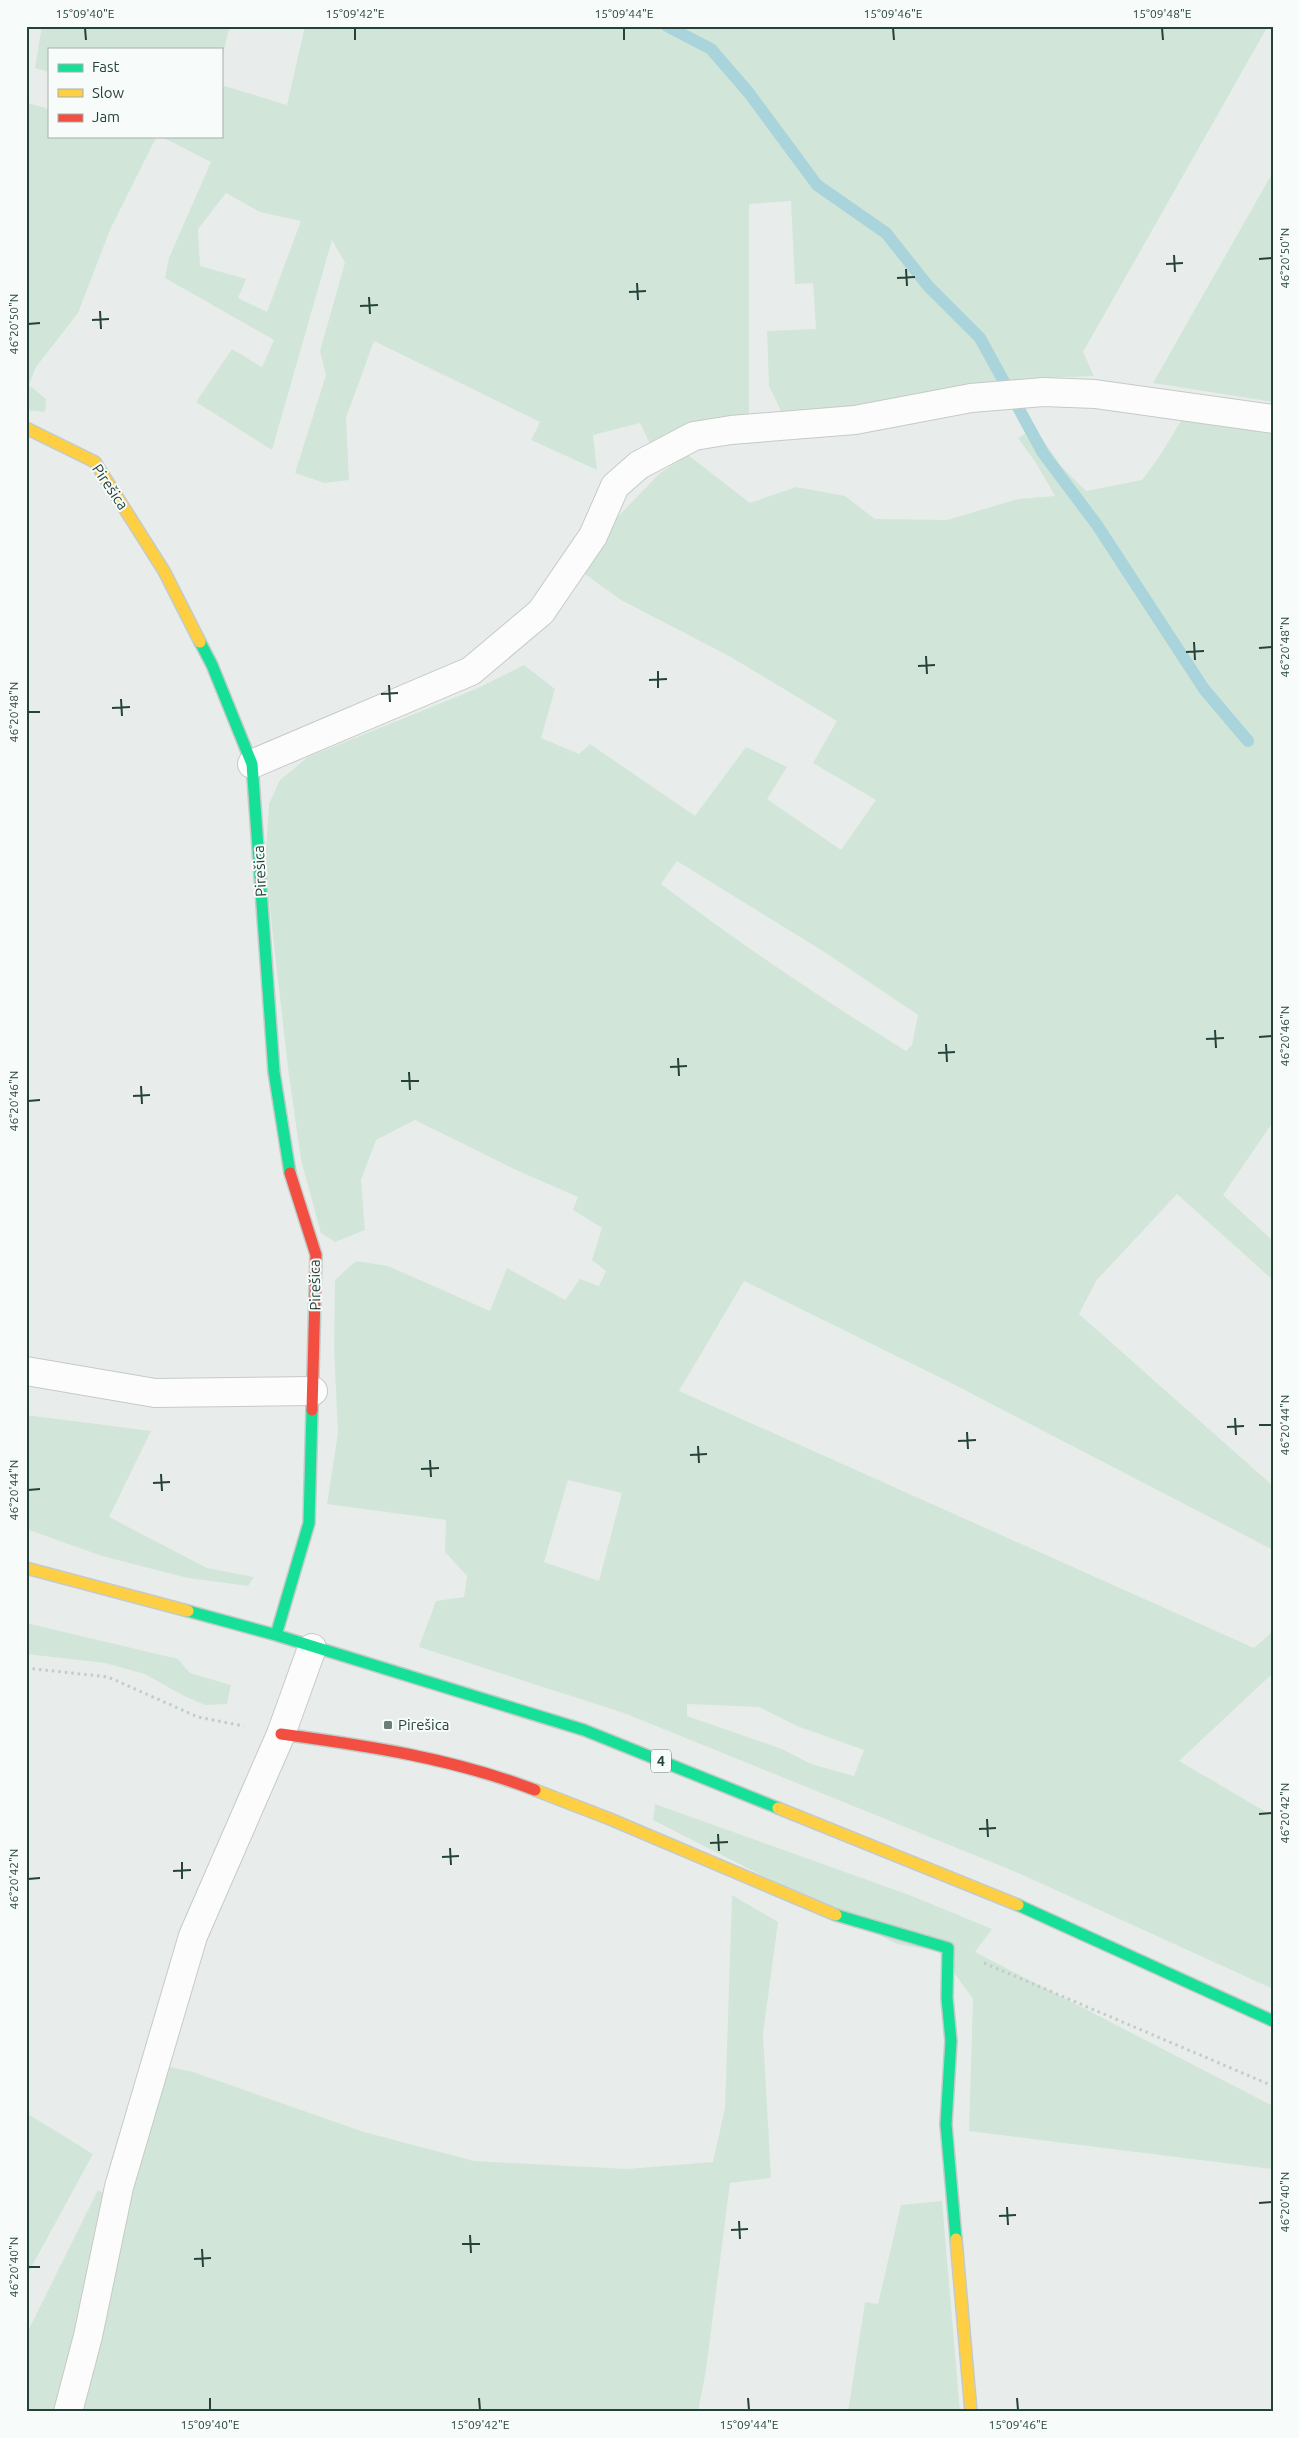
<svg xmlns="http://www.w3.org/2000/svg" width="1299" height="2438" font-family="Ubuntu,sans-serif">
  <rect width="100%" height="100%" fill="#e8edeb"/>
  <path fill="#d1e6d8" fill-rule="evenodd" d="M 42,26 L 230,26 L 221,62 L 221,49 L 49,49 L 49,72 L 35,68 Z
    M 305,26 L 1268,26 L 1083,352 L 1094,376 L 1025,379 L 846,408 L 782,413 L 769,386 L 767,331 L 816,329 L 813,283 L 795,284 L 791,201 L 749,204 L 749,413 L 651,446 L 640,423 L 593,435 L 597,470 L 531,440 L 540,422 L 374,341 L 346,418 L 349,480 L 324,483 L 295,473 L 326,375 L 320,351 L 345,263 L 332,240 L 272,450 L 196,402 L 232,349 L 262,367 L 274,340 L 165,278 L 169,258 L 211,162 L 160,136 L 221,136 L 221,85 L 287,105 ZM 226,193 L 260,212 L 301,221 L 267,312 L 238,298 L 246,279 L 200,266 L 198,229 Z
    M 28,103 L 49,109 L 49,136 L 157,136 L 110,230 L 78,313 L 36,367 L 29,385 L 46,399 L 45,412 L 26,410 L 26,111 Z
    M 1273,172 L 1273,402 L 1153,383 Z
    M 1181,421 L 1273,433 L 1273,1122 L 1223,1195 L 1273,1241 L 1273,1280 L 1177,1194 L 1096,1281 L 1079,1314 L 1273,1486 L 1273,1550 L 953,1384 L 744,1281 L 679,1391 L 1254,1648 L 1273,1631 L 1273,1673 L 1179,1761 L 1273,1816 L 1273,1989 L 1016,1872 L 624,1713 L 419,1647 L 436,1601 L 464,1597 L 467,1576 L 445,1552 L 446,1520 L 327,1504 L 338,1433 L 334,1348 L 335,1280 L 356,1261 L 388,1266 L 490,1311 L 507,1268 L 565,1300 L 580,1279 L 599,1286 L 606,1271 L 592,1260 L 602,1228 L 573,1210 L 578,1197 L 514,1169 L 415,1120 L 376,1140 L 361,1180 L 365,1230 L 335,1242 L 321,1233 L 301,1160 L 288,1068 L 265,865 L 269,804 L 280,780 L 308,757 L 476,689 L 524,665 L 555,689 L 541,738 L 579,754 L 590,744 L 695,816 L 746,747 L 787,767 L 767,799 L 841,850 L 876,800 L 813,763 L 837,721 L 729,656 L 621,600 L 585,574 L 608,527 L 660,473 L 688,455 L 750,503 L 796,487 L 845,496 L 875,519 L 947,520 L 1018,499 L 1055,496 L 1036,463 L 1018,438 L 1035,428 L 1061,466 L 1086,491 L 1142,480 L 1159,457 ZM 677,861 L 826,953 L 918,1015 L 912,1045 L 906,1051 C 822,999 740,944 661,884 ZM 568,1480 L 622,1493 L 599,1581 L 544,1562 ZM 687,1704 L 759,1707 L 797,1726 L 864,1750 L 854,1776 L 811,1764 L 782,1749 L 687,1716 Z
    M 26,1415 L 151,1431 L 109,1517 L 207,1568 L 254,1577 L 248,1586 L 188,1578 L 102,1556 L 26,1529 Z
    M 26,1623 L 178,1659 L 190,1673 L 231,1685 L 227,1704 L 205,1705 L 184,1696 L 145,1674 L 105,1663 L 26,1654 Z
    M 655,1804 L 912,1896 L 992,1929 L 975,1952 L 1273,2106 L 1273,2169 L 969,2131 L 973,1999 L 938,1951 L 897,1944 L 653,1820 Z
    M 732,1895 L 778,1922 L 763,2034 L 771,2178 L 730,2183 L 706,2370 L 698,2412 L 79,2412 L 160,2065 L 193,2072 L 364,2132 L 474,2161 L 627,2169 L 713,2162 L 725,2108 Z
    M 28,2114 L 93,2154 L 26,2277 L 26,2116 Z
    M 98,2190 L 108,2195 L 55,2412 L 26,2412 L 26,2335 Z
    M 942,2201 L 960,2412 L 848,2412 L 865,2302 L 878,2304 L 901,2205 Z"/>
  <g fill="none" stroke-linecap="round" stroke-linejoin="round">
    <path stroke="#a9d4db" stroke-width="12" d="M 667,26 L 711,49 L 749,93 L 817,185 L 886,233 L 928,286 L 980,338 L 1043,453 L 1097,525 L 1204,689 L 1248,741"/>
    <g stroke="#c5cac8" stroke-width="30">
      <path id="street" d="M 252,764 L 471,671 L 541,612 L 593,536 L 615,486 L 639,465 L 694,436 L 731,430 L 855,420 L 971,398 L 1044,392 L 1095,394 L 1273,419
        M 26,1371 L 155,1393 L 313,1391
        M 68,2412 L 88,2336 L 119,2187 L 193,1936 L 281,1734 L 312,1648"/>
    </g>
    <g stroke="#c3cbc8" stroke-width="14">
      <path id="fast" d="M 200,642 L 212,665 L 252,764 L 274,1072 L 290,1173
        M 188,1611 L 276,1635 L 584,1730 L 778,1808
        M 276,1635 L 309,1523 L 312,1410
        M 1018,1905 L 1273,2021
        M 836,1915 L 948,1948 L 947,1998 L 951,2041 L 946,2124 L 956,2239"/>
    </g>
    <g stroke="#c3cbc8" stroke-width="14">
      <path id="slow" d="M 26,428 L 95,462 L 164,571 L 200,642
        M 26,1568 L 188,1611
        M 535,1790 L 610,1819 L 836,1915
        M 778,1808 L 1018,1905
        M 956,2239 L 971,2412"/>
    </g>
    <g stroke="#c3cbc8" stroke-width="14">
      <path id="jam" d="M 290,1173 L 316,1255 L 312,1410
        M 281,1734 C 369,1746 451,1758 535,1790"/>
    </g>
    <path stroke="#c3ccca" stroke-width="3" stroke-dasharray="2.5 4" stroke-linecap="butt" d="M 26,1668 L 108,1677 L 198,1717 L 244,1726
      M 984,1963 L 1273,2086"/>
    <use href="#street" stroke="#fcfcfc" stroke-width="28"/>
    <use href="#fast" stroke="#16e098" stroke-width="11"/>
    <use href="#slow" stroke="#ffcf43" stroke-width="11"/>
    <use href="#jam" stroke="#f24e42" stroke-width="11"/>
  </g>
  <path fill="none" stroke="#24423a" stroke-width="2" d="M 85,28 L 86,40M 355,28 L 355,40M 624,28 L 624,40M 893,28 L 894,40M 1162,28 L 1163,40M 1174,255 L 1175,272M 1259,259 L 1272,258M 1166,264 L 1183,263M 906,269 L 907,286M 897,278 L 915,277M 637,283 L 638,300M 629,292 L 646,291M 369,297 L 370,314M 360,306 L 378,305M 100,311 L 101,329M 92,320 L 109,319M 28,324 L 40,323M 1194,642 L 1195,660M 1259,648 L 1272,647M 1186,652 L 1204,651M 926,656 L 927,674M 918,666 L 935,665M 658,671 L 658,688M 649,680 L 667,679M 389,685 L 390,702M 381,694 L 398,693M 121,699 L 122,716M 112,708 L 130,707M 28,712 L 40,712M 1215,1030 L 1216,1048M 1259,1037 L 1272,1036M 1206,1039 L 1224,1038M 946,1044 L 947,1062M 938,1053 L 955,1052M 678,1058 L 679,1076M 670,1067 L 687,1066M 409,1072 L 410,1090M 401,1081 L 419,1081M 141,1086 L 142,1104M 133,1096 L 150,1095M 28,1101 L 40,1100M 1235,1418 L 1236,1435M 1259,1425 L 1272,1425M 1227,1427 L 1244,1426M 967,1432 L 968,1449M 958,1441 L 976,1440M 698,1446 L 699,1463M 690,1455 L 707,1454M 430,1460 L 431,1477M 421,1469 L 439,1468M 161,1474 L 162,1491M 153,1483 L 170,1482M 28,1490 L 40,1489M 1259,1814 L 1272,1813M 987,1819 L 988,1837M 979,1829 L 996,1828M 718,1834 L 719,1851M 710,1843 L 728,1842M 450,1848 L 451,1865M 442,1857 L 459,1856M 182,1862 L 182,1879M 173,1871 L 191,1870M 28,1879 L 40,1878M 1259,2203 L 1272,2202M 1007,2207 L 1008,2225M 999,2216 L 1016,2215M 739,2221 L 740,2239M 731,2230 L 748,2229M 470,2235 L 471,2253M 462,2244 L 480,2244M 202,2249 L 203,2267M 194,2259 L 211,2258M 28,2267 L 40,2267M 210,2398 L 210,2410M 479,2398 L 480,2410M 748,2398 L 749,2410M 1017,2398 L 1018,2410"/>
  <rect fill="#697e78" stroke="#f7fbf9" stroke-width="2" x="383" y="1720" width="10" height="10" rx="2.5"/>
  <g text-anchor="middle" stroke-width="4" stroke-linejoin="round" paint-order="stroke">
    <rect fill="#f7fbf9" stroke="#637a73" stroke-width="1" x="651" y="1749.5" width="20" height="23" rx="4"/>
    <g font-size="14" font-weight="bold" fill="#24423a">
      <text x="661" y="1766">4</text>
    </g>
    <g font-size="15" fill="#24423a" stroke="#f7fbf9">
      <text transform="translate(110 487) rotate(56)" y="5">Pirešica</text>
      <text transform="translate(260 871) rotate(-93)" y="5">Pirešica</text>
      <text transform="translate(315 1285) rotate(-91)" y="5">Pirešica</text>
    </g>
    <g font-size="15" fill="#24423a" stroke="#f7fbf9" text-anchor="start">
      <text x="398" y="1730">Pirešica</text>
    </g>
  </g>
  <rect width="1299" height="2438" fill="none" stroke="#f7fbf9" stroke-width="55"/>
  <rect x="48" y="48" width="175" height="90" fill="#f7fbf9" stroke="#a3b1ad"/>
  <rect x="58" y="64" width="25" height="8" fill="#16e098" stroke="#a3b1ad"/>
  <text x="92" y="72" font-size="15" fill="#24423a">Fast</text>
  <rect x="58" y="89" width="25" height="8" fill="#ffcf43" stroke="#a3b1ad"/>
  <text x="92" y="98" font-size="15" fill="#24423a">Slow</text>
  <rect x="58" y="114" width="25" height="8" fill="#f24e42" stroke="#a3b1ad"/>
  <text x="92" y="122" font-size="15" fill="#24423a">Jam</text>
  <rect x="28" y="28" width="1244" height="2382" fill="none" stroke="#24423a" stroke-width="2"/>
  <g font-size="12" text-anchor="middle" fill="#24423a">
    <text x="85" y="18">15°09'40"E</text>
    <text x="355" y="18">15°09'42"E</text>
    <text x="624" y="18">15°09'44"E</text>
    <text x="893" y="18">15°09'46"E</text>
    <text x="1162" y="18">15°09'48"E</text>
    <text transform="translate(1285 258) rotate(-90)" y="4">46°20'50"N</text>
    <text transform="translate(14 324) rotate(-90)" y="4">46°20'50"N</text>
    <text transform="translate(1285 647) rotate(-90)" y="4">46°20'48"N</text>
    <text transform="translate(14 712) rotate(-90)" y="4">46°20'48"N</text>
    <text transform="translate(1285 1036) rotate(-90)" y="4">46°20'46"N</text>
    <text transform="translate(14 1101) rotate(-90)" y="4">46°20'46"N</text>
    <text transform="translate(1285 1425) rotate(-90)" y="4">46°20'44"N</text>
    <text transform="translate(14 1490) rotate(-90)" y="4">46°20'44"N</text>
    <text transform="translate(1285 1813) rotate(-90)" y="4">46°20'42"N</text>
    <text transform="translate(14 1879) rotate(-90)" y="4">46°20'42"N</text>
    <text transform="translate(1285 2202) rotate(-90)" y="4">46°20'40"N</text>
    <text transform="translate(14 2267) rotate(-90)" y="4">46°20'40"N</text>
    <text x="210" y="2429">15°09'40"E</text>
    <text x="480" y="2429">15°09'42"E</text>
    <text x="749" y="2429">15°09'44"E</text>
    <text x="1018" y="2429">15°09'46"E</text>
  </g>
</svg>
